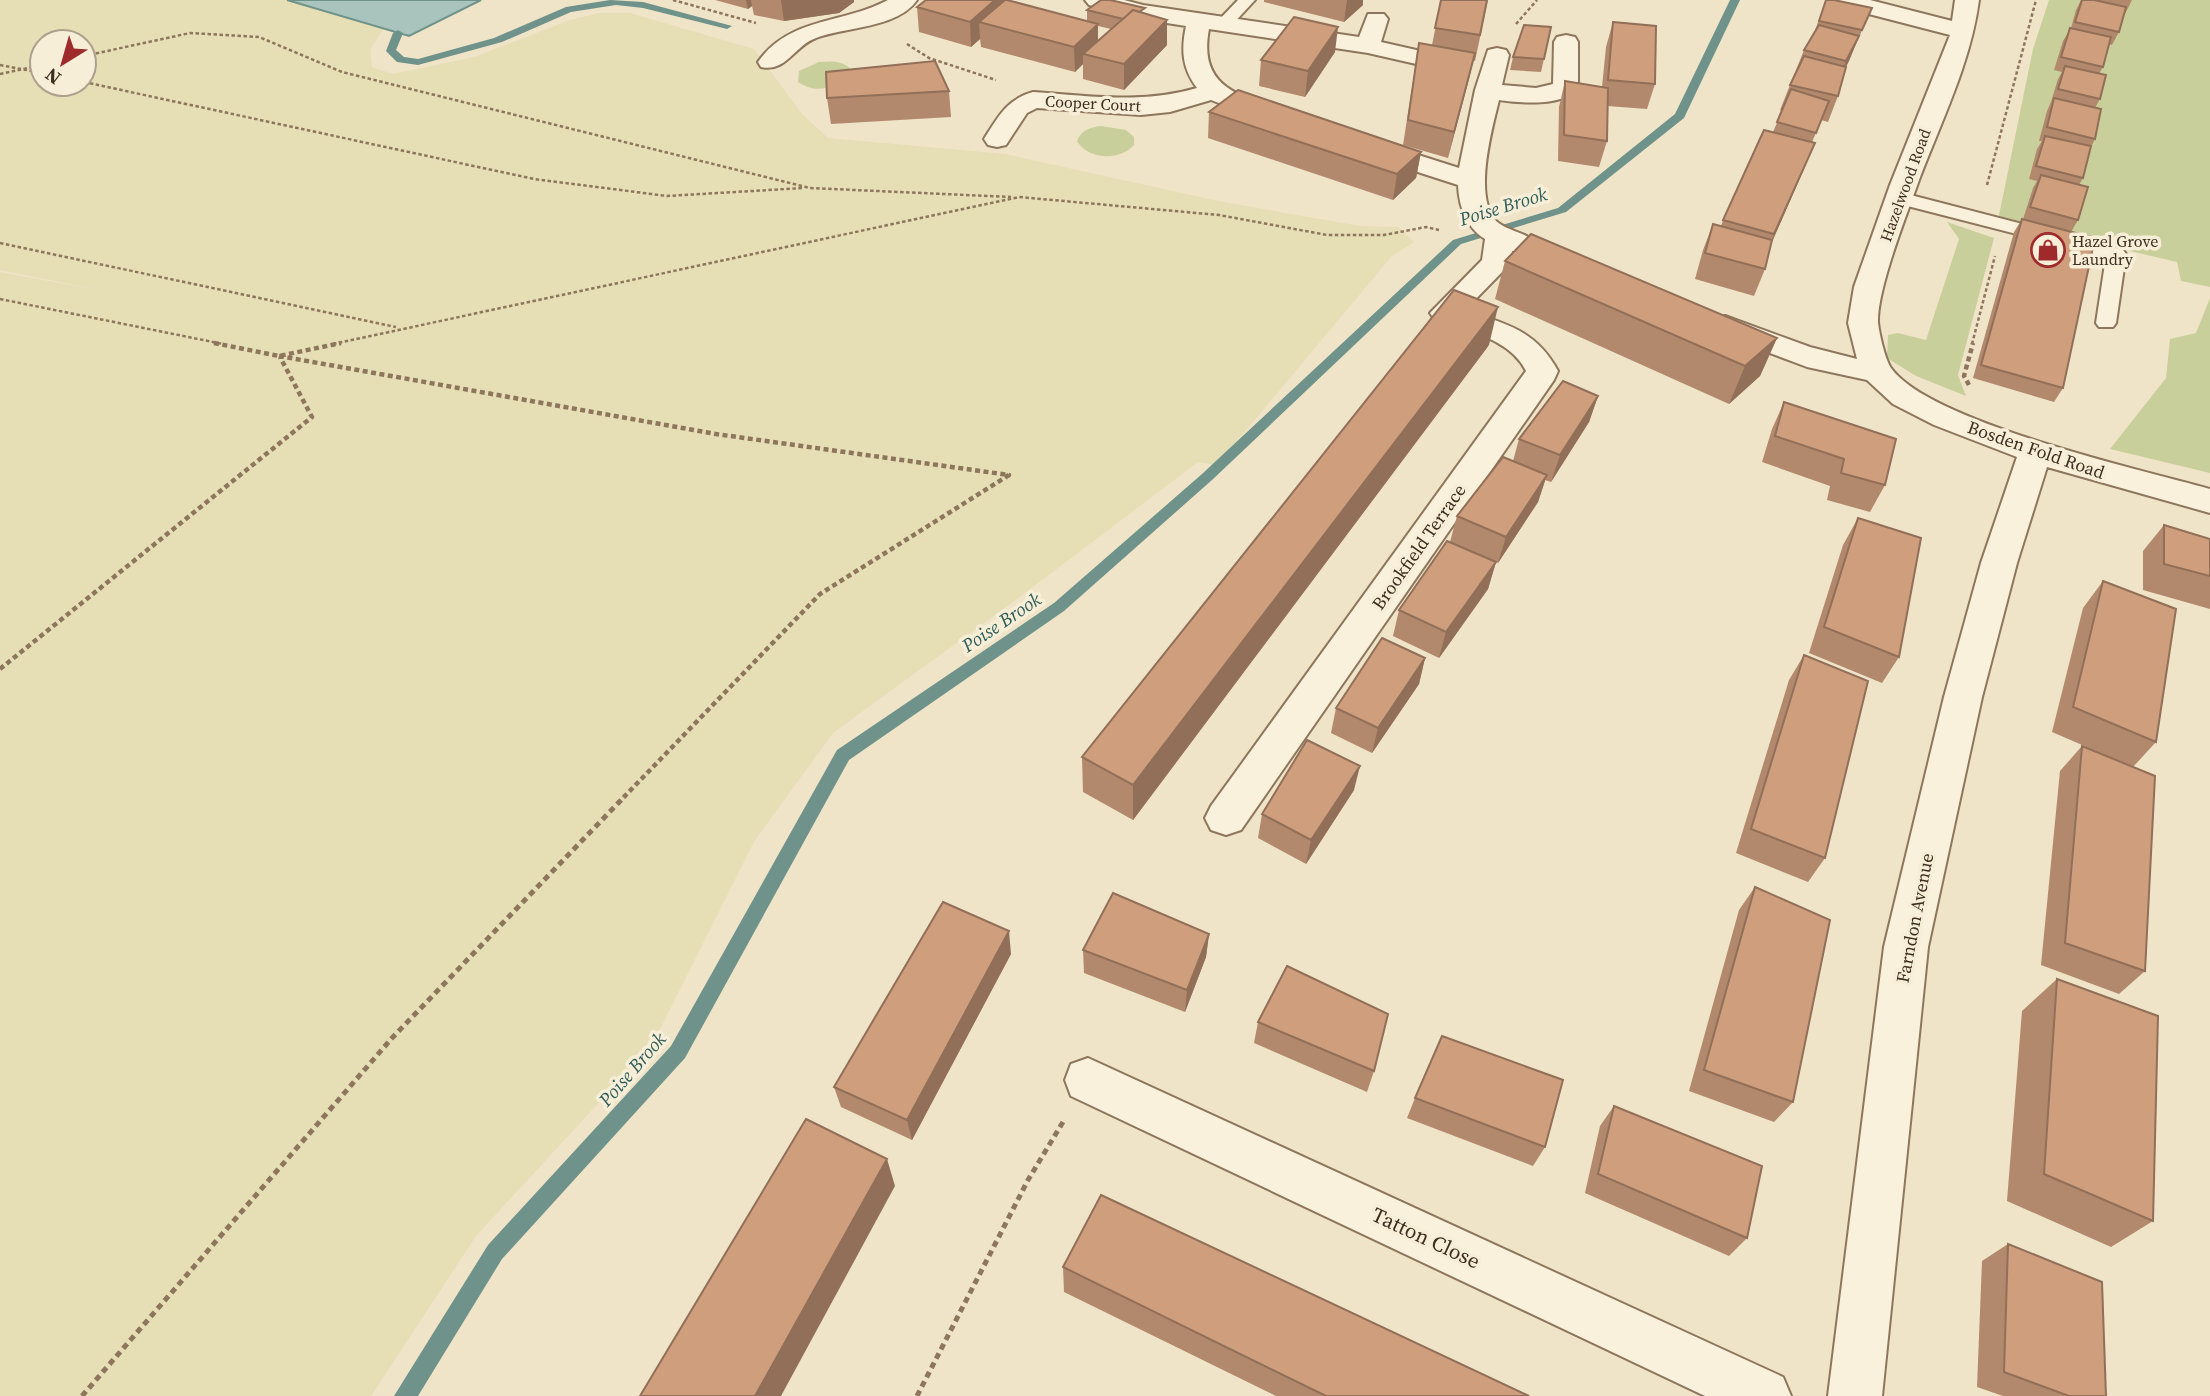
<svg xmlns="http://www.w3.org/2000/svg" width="2210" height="1396" font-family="'Source Serif 4',serif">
  <rect width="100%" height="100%" fill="#f0e4c8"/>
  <path fill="#e6deb5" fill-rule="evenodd" d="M 0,0 L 287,0 L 384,28 L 370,50 L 372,67 L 393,74 L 474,57 L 570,20 L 599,13 L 630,13 L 754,49 L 802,114 L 828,138 L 1005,154 L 1218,201 L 1360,226 L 1398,227 L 1414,242 L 1392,256 L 1217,465 L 1198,462 L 1021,596 L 833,733 L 755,840 L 652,1045 L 476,1236 L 371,1396 L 0,1396 L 0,272 L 103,291 L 0,270 ZM 42,42 L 84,42 L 84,84 L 42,84 Z"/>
  <path fill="#c9cf9b" d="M 2049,0 L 2210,0 L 2210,287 L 2181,281 L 2177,262 L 1998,220 L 2033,49 Z
    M 819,62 C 831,61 847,60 853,73 C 834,86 820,96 798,82 L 799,71 Z
    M 1101,126 L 1126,130 L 1134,137 L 1134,145 C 1120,161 1088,160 1077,141 C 1081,130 1091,127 1101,126 Z
    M 1947,222 L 1994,238 L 1958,375 L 1966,396 L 1916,376 L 1887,358 L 1888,335 L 1898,333 L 1926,340 L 1959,239 Z
    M 2210,298 L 2210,473 L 2110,449 L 2166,378 L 2170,339 L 2196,333 Z"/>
  <path fill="#a9c4bc" stroke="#6f938a" stroke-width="2" d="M 287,0 L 481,0 L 409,36 Z"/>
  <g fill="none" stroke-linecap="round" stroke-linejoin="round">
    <path fill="#6f938a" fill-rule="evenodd" d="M 610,0 L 643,2 L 732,26 L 727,29 L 643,8 L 616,5 L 571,12 L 502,42 L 418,65 L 397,62 L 386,51 L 393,33 L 398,30 L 403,33 L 396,50 L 404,57 L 418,59 L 494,38 L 566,7 Z
      M 1730,0 L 1740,0 L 1684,118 L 1566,212 L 1461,244 L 1212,480 L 1064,611 L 849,760 L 685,1058 L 502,1259 L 418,1396 L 394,1396 L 488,1245 L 671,1046 L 837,750 L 1054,603 L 1202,474 L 1453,240 L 1558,208 L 1675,114 Z"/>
    <g stroke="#8d765c" stroke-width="4">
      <path id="lane" d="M 1238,0 L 1255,0 L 1230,27 L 1218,27 L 1216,24 L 1218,21 Z
        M 1899,192 L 2123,250 L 2126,254 L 2116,323 L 2113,327 L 2099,327 L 2096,323 L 2106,257 L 1892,202 L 1890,198 L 1892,194 Z"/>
    </g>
    <g stroke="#8d765c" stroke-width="4">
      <path id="street" d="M 888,0 L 917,0 C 898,28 845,27 816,38 C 795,45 786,73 761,67 L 758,62 C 789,17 843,24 888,0 Z
        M 1085,0 L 1124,0 L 1143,5 L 1359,37 L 1368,14 L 1384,14 L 1388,19 L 1381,42 L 1434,54 L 1437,59 L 1434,64 L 1425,66 L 1368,53 L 1209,29 C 1198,87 1238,95 1283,111 L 1287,116 L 1283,121 L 1274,124 L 1265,121 L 1211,100 L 1170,112 L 1141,115 L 1037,108 L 1027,113 L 1006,145 L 997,147 L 988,145 L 984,139 C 998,117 1007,99 1033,92 C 1090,96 1142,104 1197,88 C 1182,68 1181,50 1186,26 L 1141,19 L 1089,5 Z
        M 1830,0 L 1870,0 L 1952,21 L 1955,0 L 1979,0 C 1971,62 1941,122 1919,180 C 1907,214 1877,289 1878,322 C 1879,333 1885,359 1891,368 C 1929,422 2142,470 2210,489 L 2210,513 L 2047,467 L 2017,563 L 1982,697 L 1928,947 L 1882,1396 L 1828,1396 L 1884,947 L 1944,697 L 1981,563 L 2017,457 L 1934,425 L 1893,404 L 1867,380 L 1807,367 L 1714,332 L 1710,325 L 1714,318 L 1725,316 L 1810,347 L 1857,359 L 1848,323 L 1854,287 L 1890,185 L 1950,35 L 1834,5 Z
        M 1566,35 L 1575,37 L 1578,42 L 1578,88 C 1564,107 1519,103 1499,100 C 1492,129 1473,196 1496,221 C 1508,232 1529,232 1537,245 L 1533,251 L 1523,254 L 1512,251 L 1511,262 L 1506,268 L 1465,310 C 1506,324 1536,330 1558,371 L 1554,380 L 1241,830 L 1226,835 L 1211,830 L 1205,818 L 1211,806 L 1526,371 C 1510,338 1466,331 1434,319 L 1430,313 L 1482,260 L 1485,239 C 1466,227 1459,207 1458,185 L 1359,153 L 1355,147 L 1359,141 L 1368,139 L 1459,168 L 1475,90 L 1488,50 L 1497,48 L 1506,50 L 1509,55 L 1502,85 L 1536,88 L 1553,84 L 1554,42 L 1557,37 Z
        M 1088,1058 L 1783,1377 L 1791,1396 L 1705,1396 L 1071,1096 L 1065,1080 L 1071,1064 Z"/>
    </g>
    <path stroke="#8d765c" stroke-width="2.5" stroke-dasharray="3.5 2.5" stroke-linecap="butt" d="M 673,0 L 756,23
      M 1516,24 L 1537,0
      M 907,44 L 929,58 L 996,80
      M 84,56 L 190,33 L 259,37 L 342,72 L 810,188 L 1011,197
      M 0,65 L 42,73
      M 0,74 L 42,65
      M 84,82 L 534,179 L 667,196 L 803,188
      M 1987,185 L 2036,0
      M 0,243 L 396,327
      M 0,299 L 223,344
      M 333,344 L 1019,197 L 1219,215 L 1327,235 L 1384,235 L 1426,227 L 1439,230
      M 1972,344 L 1995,256"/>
    <path stroke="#8d765c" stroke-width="4.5" stroke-dasharray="5 3.5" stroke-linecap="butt" d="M 214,343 L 279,356 L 341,343
      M 279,356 L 716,434 L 1009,475 L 820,594 L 623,798
      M 1969,385 L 1964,376 L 1973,343
      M 0,669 L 312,417 L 280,357"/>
    <path stroke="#8d765c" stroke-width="5" stroke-dasharray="6 4.5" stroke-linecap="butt" d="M 82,1396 L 392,1038 L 625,796
      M 917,1396 L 1028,1180 L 1063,1122"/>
    <use href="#lane" fill="#faf1dc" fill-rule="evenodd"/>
    <use href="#street" fill="#faf1dc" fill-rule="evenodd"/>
  </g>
  <path fill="#b2896c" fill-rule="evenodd" d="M 715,0 L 854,0 L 854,2 L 839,13 L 784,21 L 754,15 L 752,6 L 748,9 Z
    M 1264,0 L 1363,0 L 1363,5 L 1344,22 L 1264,2 Z
    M 1441,0 L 1488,0 L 1475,61 L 1473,60 L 1448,158 L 1403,145 L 1419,43 L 1432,45 Z
    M 1826,0 L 1872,8 L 1846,67 L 1838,96 L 1828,122 L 1821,120 L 1819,126 L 1812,142 L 1815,143 L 1772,242 L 1765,269 L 1754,296 L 1695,279 L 1703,250 L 1713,224 L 1721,226 L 1723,220 L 1773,132 L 1782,111 L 1780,110 L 1804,50 L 1814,33 Z
    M 2081,0 L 2132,0 L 2125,14 L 2124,14 L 2119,32 L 2112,45 L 2109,44 L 2103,67 L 2099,74 L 2100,99 L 2095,108 L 2095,139 L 2091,147 L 2083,178 L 2079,185 L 2078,220 L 2071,232 L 2063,388 L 2054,402 L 1973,378 L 2014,232 L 2022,219 L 2023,219 L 2033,188 L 2037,181 L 2029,179 L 2037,149 L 2042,141 L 2039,141 L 2047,111 L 2051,102 L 2058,79 L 2062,72 L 2054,70 L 2063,41 L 2071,28 L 2076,10 Z
    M 917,7 L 1087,21 L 1087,10 L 1144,13 L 1167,20 L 1167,45 L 1124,90 L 1083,79 L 1083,64 L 1075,72 L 981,47 L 980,39 L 971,47 L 919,32 ZM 1098,26 L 1111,29 L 1098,41 Z
    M 1613,22 L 1655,84 L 1647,109 L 1607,106 L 1607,141 L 1599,167 L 1558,161 L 1559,107 L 1565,81 L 1602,87 L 1606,47 Z
    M 1551,27 L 1541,72 L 1510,70 L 1513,57 Z
    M 1335,52 L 1305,97 L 1259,86 L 1261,60 Z
    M 949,91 L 951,117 L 831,124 L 827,98 Z
    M 1209,112 L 1421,152 L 1416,178 L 1393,200 L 1208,138 Z
    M 1505,261 L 1777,338 L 1760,376 L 1729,404 L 1495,299 Z
    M 1489,345 L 1133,820 L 1083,792 L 1082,757 Z
    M 1598,396 L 1589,422 L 1551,482 L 1545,480 L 1538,502 L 1498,563 L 1496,562 L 1488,589 L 1439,658 L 1393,636 L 1399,610 L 1450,542 L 1457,516 L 1513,461 L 1519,439 Z
    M 1784,402 L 1885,485 L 1870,512 L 1827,500 L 1830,486 L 1762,462 L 1772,429 Z
    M 1858,518 L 1899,657 L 1882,683 L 1809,653 L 1843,545 Z
    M 2164,525 L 2210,539 L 2210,609 L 2143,590 L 2143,551 Z
    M 2103,581 L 2156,742 L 2133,767 L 2145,971 L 2119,994 L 2041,965 L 2060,771 L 2082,746 L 2124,763 L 2052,732 L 2083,608 Z
    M 1804,655 L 1825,858 L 1808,882 L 1736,853 L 1789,680 Z
    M 1425,658 L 1419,684 L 1372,753 L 1331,733 L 1336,708 Z
    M 1354,790 L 1306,864 L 1258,838 L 1262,814 Z
    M 1755,887 L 1793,1102 L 1774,1122 L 1689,1091 L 1739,910 Z
    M 1209,934 L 1206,957 L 1185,1012 L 1084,973 L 1083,950 Z
    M 1011,954 L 912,1140 L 841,1107 L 834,1087 Z
    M 2057,979 L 2153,1221 L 2111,1247 L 2007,1201 L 2022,1011 Z
    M 1258,1022 L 1374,1071 L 1367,1092 L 1254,1043 Z
    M 1415,1098 L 1545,1147 L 1533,1166 L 1407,1118 Z
    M 1614,1106 L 1747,1238 L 1729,1256 L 1585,1193 L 1600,1126 Z
    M 2008,1244 L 2106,1396 L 2003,1396 L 1977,1387 L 1982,1261 Z
    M 1063,1267 L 1529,1396 L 1276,1396 L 1064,1292 Z"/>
  <path fill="#916f58" d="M 746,0 L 751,0 L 752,6 L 748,9 Z
    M 781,0 L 854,0 L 854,2 L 839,13 L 784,21 Z
    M 995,0 L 1009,0 L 979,22 L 980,39 L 971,47 L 970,22 Z
    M 1347,0 L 1363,0 L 1363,5 L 1344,22 Z
    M 1167,20 L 1167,45 L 1124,90 L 1124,64 Z
    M 1098,24 L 1098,49 L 1083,54 L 1083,64 L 1075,72 L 1074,47 Z
    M 1338,27 L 1335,52 L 1305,97 L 1308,71 Z
    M 1859,36 L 1849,61 L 1836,86 L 1846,61 Z
    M 1475,53 L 1469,79 L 1448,158 L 1454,132 Z
    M 1815,143 L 1804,169 L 1764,260 L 1774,234 Z
    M 1421,152 L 1416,178 L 1393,200 L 1397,174 Z
    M 1498,307 L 1489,345 L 1133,820 L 1133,785 Z
    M 1777,338 L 1760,376 L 1729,404 L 1745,366 Z
    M 1598,396 L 1589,422 L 1551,482 L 1560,455 Z
    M 1547,475 L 1538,502 L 1498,563 L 1506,537 Z
    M 1496,562 L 1488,589 L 1439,658 L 1446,632 Z
    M 1425,658 L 1419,684 L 1372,753 L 1378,728 Z
    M 1360,766 L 1354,790 L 1306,864 L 1311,840 Z
    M 1009,931 L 1011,954 L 912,1140 L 907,1120 Z
    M 1209,934 L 1206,957 L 1185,1012 L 1187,990 Z
    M 887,1159 L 895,1186 L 781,1396 L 755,1396 Z"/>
  <path fill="#cf9f7d" stroke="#916f58" stroke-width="2" d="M 926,0 L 995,0 L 970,22 L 917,7 Z
    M 1005,0 L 1007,0 L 1098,24 L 1074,47 L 979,22 Z
    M 1101,0 L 1110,0 L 1145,8 L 1139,12 L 1133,10 L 1123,19 L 1087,10 Z
    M 1441,0 L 1487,0 L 1480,35 L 1435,28 Z
    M 1826,0 L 1834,0 L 1872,8 L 1862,30 L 1819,21 Z
    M 2082,0 L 2094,0 L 2126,7 L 2119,32 L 2075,22 Z
    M 1133,10 L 1167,20 L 1124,64 L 1083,54 Z
    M 1294,17 L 1338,27 L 1308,71 L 1261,60 Z
    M 1613,22 L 1656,26 L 1655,84 L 1608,80 Z
    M 1524,25 L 1551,27 L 1544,59 L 1513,57 Z
    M 1819,25 L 1859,36 L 1846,61 L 1804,50 Z
    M 2070,28 L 2111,37 L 2103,67 L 2061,57 Z
    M 1419,43 L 1475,53 L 1454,132 L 1408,120 Z
    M 1804,56 L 1846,67 L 1838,96 L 1790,85 Z
    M 935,61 L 949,91 L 827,98 L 826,72 Z
    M 2065,66 L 2106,75 L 2100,99 L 2058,89 Z
    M 1565,81 L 1608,88 L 1607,141 L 1564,135 Z
    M 1791,89 L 1829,101 L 1816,133 L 1777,122 Z
    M 1238,90 L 1421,152 L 1397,174 L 1209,112 Z
    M 2054,98 L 2101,109 L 2095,139 L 2047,127 Z
    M 1764,130 L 1815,143 L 1774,234 L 1723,220 Z
    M 2045,136 L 2091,146 L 2083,178 L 2036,166 Z
    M 2041,175 L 2088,187 L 2078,220 L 2030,207 Z
    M 2022,219 L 2095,238 L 2063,388 L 1981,365 Z
    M 1713,224 L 1772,240 L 1765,269 L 1705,253 Z
    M 1531,234 L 1777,338 L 1745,366 L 1505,261 Z
    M 1454,290 L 1498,307 L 1133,785 L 1082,757 Z
    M 1563,381 L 1598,396 L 1560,455 L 1519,439 Z
    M 1784,402 L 1896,439 L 1885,485 L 1841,473 L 1844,459 L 1775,436 Z
    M 1503,457 L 1547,475 L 1506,537 L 1457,516 Z
    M 1858,518 L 1921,538 L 1899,657 L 1824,627 Z
    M 2164,525 L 2210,539 L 2210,576 L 2164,564 Z
    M 1447,541 L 1496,562 L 1446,632 L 1399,610 Z
    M 2103,581 L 2176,609 L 2156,742 L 2073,707 Z
    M 1382,638 L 1425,658 L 1378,728 L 1336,708 Z
    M 1804,655 L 1868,681 L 1825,858 L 1751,829 Z
    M 1307,740 L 1360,766 L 1311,840 L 1262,814 Z
    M 2082,746 L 2155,776 L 2145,971 L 2065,943 Z
    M 1755,887 L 1830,920 L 1793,1102 L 1704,1070 Z
    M 1113,893 L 1209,934 L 1187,990 L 1083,950 Z
    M 943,902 L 1009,931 L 907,1120 L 834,1087 Z
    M 1287,966 L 1388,1014 L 1374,1071 L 1258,1022 Z
    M 2057,979 L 2158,1016 L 2153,1221 L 2044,1174 Z
    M 1442,1036 L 1563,1080 L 1545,1147 L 1415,1098 Z
    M 1614,1106 L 1762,1166 L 1747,1238 L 1598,1174 Z
    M 806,1119 L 887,1159 L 755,1396 L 640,1396 Z
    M 1101,1195 L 1529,1396 L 1326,1396 L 1063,1267 Z
    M 2008,1244 L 2102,1282 L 2106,1396 L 2069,1396 L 2004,1372 Z"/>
  <defs>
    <g id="shop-ring" transform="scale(1.75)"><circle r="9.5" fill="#f7eed8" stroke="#9e2a2b" stroke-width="1.5"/><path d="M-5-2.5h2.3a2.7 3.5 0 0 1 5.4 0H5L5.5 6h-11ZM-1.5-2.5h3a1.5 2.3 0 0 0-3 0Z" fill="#9e2a2b"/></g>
  </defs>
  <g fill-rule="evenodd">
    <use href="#shop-ring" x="2048" y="250"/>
  </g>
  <g text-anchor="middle" stroke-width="7" stroke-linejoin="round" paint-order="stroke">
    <g font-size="16" fill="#3d2e20" stroke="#f7eed8">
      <text transform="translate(1093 103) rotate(3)" y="6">Cooper Court</text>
      <text transform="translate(1905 185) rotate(-70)" y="6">Hazelwood Road</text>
    </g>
    <g font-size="16" fill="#3d2e20" stroke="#f7eed8" text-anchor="start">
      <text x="2072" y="247">Hazel Grove<tspan x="2072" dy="18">Laundry</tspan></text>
    </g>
    <g font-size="18" fill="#3d2e20" stroke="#f7eed8">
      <text transform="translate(2036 450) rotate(19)" y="6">Bosden Fold Road</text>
      <text transform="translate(1419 547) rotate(-55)" y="6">Brookfield Terrace</text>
      <text transform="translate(1915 918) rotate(-79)" y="6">Farndon Avenue</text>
    </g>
    <g font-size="19" font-style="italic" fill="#2f5d5a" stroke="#f7eed8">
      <text transform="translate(1503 206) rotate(-17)" y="7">Poise Brook</text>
      <text transform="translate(1001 622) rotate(-34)" y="7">Poise Brook</text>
      <text transform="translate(632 1069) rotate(-49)" y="7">Poise Brook</text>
    </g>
    <g font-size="21" fill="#3d2e20" stroke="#f7eed8">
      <text transform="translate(1426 1238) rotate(25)" y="7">Tatton Close</text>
    </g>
  </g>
  <g transform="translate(63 63) rotate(217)"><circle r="33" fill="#f7eed8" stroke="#ada18e" stroke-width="2"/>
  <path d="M0-5L12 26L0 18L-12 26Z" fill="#9e2a2b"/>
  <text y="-10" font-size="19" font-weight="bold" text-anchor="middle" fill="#3d2e20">N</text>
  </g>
</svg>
